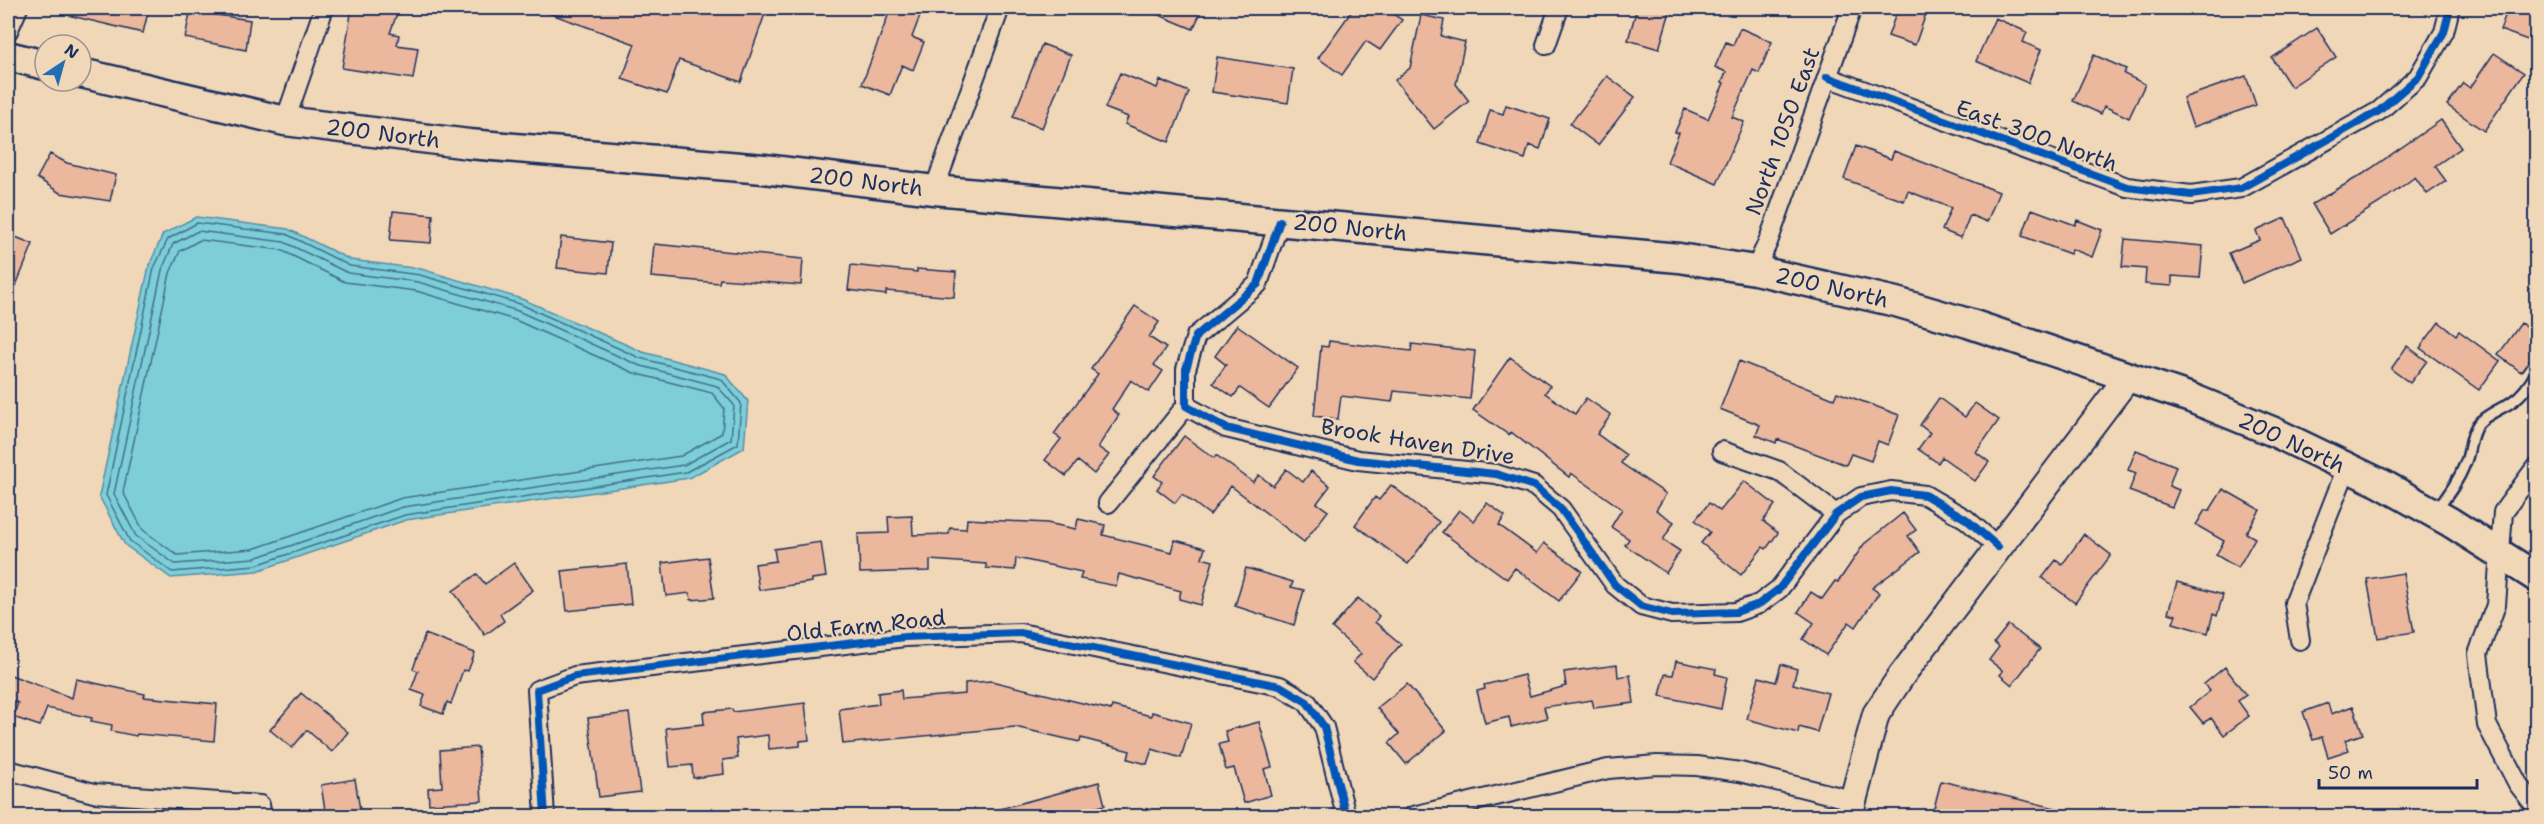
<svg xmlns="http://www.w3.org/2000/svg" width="2544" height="824" font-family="'Shantell Sans',sans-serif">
  <rect width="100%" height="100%" fill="#f0d7b8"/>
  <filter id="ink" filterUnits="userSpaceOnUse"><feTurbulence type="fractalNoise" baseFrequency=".0167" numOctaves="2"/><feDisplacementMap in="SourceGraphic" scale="12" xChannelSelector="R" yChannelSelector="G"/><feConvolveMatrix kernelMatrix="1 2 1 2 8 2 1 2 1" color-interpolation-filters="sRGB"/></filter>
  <g filter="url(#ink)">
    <path fill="#7dced7" stroke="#568ea7" stroke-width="1.5" d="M 196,217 L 288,229 L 351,260 L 421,269 L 522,299 L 643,352 L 725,374 L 748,401 L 744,448 L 689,478 L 406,520 L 257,571 L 171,578 L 125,545 L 99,496 L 149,266 L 163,234 Z"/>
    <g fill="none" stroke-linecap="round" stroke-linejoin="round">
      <path stroke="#426f8e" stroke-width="1.5" d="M 197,223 L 286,234 L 350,266 L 420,275 L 520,304 L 640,358 L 721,379 L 741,403 L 738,444 L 686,472 L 405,515 L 256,565 L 172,572 L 130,541 L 106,495 L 154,268 L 168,239 Z
        M 198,231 L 284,242 L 348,273 L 418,282 L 518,311 L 638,365 L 717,386 L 734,405 L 731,439 L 684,465 L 403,507 L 255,558 L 175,564 L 136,536 L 114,494 L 162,270 L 173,244 Z
        M 200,240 L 281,250 L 345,282 L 416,291 L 515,320 L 634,373 L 712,393 L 724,408 L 722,433 L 681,456 L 402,498 L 253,549 L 177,555 L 143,530 L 123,492 L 170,273 L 180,251 Z"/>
    </g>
    <path fill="#ebb79d" stroke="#1b2f5e" stroke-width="1.5" d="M 64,8 L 149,8 L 143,33 L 63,14 Z
      M 191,8 L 207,8 L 211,14 L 250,20 L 246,50 L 185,38 Z
      M 352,8 L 399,8 L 390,33 L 399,35 L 397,45 L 418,48 L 413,79 L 342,68 Z
      M 541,8 L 767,8 L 741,82 L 679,60 L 667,94 L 622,79 L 635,44 L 540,10 Z
      M 891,8 L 923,8 L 912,37 L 924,42 L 913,70 L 902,65 L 890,95 L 862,84 Z
      M 1142,8 L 1203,8 L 1193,29 Z
      M 1354,8 L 1384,8 L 1402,20 L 1380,50 L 1366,41 L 1342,75 L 1318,58 Z
      M 1637,8 L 1671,8 L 1659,49 L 1628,40 Z
      M 1898,8 L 1928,8 L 1915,45 L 1888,36 Z
      M 2508,8 L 2536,8 L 2536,43 L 2500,30 Z
      M 1421,15 L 1444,20 L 1441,36 L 1465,42 L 1456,84 L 1469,101 L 1434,129 L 1395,80 L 1410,68 Z
      M 1995,18 L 2027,32 L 2023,42 L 2041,50 L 2028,83 L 1976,61 Z
      M 1740,28 L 1772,42 L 1759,73 L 1753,70 L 1732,117 L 1744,122 L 1717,184 L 1667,162 L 1679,133 L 1675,132 L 1685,109 L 1708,119 L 1724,83 L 1722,82 L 1726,72 L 1715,67 L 1726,42 L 1733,45 Z
      M 2317,28 L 2336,57 L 2291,87 L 2272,58 Z
      M 1042,44 L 1071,55 L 1042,128 L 1013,117 Z
      M 2494,53 L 2524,73 L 2484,131 L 2447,105 L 2463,83 L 2470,88 Z
      M 2094,55 L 2126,69 L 2124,74 L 2145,84 L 2129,118 L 2104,106 L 2101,114 L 2073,101 Z
      M 1217,57 L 1293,69 L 1288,103 L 1212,92 Z
      M 1120,73 L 1157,88 L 1160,80 L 1189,92 L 1169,142 L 1125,124 L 1128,117 L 1105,108 Z
      M 1607,76 L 1635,97 L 1598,145 L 1570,124 Z
      M 2246,76 L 2256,105 L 2193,127 L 2183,98 Z
      M 1506,105 L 1550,119 L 1540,149 L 1529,145 L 1525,159 L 1480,144 L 1490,110 L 1503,114 Z
      M 2441,120 L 2461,148 L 2435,166 L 2446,181 L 2427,194 L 2415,177 L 2381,202 L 2330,234 L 2312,204 L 2363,174 Z
      M 1856,146 L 1891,159 L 1894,151 L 1999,192 L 1987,222 L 1970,215 L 1961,238 L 1942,230 L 1951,208 L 1908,191 L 1904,201 L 1844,179 Z
      M 50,154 L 67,163 L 116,175 L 110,201 L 60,193 L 37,178 Z
      M 2032,209 L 2075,225 L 2077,220 L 2102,230 L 2092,257 L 2072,249 L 2070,254 L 2022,236 Z
      M 393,211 L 433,215 L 431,243 L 390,240 Z
      M 2285,218 L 2302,257 L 2242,283 L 2229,253 L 2260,240 L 2256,231 Z
      M 8,234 L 33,244 L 8,305 Z
      M 561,237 L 611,243 L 608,273 L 557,268 Z
      M 2125,239 L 2203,246 L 2200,278 L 2172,276 L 2172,286 L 2145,284 L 2146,269 L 2122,267 Z
      M 654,244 L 803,259 L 801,285 L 720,279 L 719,283 L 651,277 Z
      M 851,265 L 917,272 L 917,269 L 956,272 L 954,297 L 886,291 L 886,295 L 848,290 Z
      M 1135,306 L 1159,322 L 1149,337 L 1166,348 L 1154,365 L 1163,371 L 1149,392 L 1131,380 L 1112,409 L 1119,415 L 1098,447 L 1109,455 L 1094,474 L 1078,461 L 1066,476 L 1045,460 L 1061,439 L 1054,434 L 1098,374 L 1091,369 Z
      M 2439,322 L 2456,335 L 2459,331 L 2500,361 L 2479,390 L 2420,348 Z
      M 2521,323 L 2536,334 L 2536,351 L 2521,372 L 2498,355 Z
      M 1237,325 L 1298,368 L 1269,408 L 1240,388 L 1233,397 L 1213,383 L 1226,365 L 1215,356 Z
      M 1329,341 L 1411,351 L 1412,344 L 1475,351 L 1470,399 L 1394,391 L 1392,402 L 1341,396 L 1338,419 L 1314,416 L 1321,346 L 1328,347 Z
      M 2407,346 L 2427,361 L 2410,383 L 2391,369 Z
      M 1510,357 L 1550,386 L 1545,393 L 1575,414 L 1586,398 L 1611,415 L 1597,434 L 1626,455 L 1621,463 L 1666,494 L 1656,510 L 1674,522 L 1663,540 L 1680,551 L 1666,573 L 1625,545 L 1629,539 L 1611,527 L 1622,509 L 1571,473 L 1569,477 L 1511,432 L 1509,435 L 1473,410 Z
      M 1739,361 L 1834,399 L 1837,392 L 1899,415 L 1888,445 L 1878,441 L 1871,461 L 1851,454 L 1846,465 L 1777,439 L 1776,443 L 1756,435 L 1760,425 L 1720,409 Z
      M 1939,398 L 1965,417 L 1975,403 L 1999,420 L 1976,452 L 1989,462 L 1975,481 L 1942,457 L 1938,463 L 1918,449 L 1930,433 L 1920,425 Z
      M 1184,436 L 1214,458 L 1216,455 L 1253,482 L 1259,475 L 1273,486 L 1286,469 L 1303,482 L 1311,471 L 1330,486 L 1317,503 L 1328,511 L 1304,542 L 1231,486 L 1210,515 L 1182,494 L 1175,503 L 1157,489 L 1162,482 L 1154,476 Z
      M 2136,450 L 2176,466 L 2169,486 L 2179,490 L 2172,507 L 2129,491 L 2136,473 L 2128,470 Z
      M 1744,481 L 1775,505 L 1763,521 L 1778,533 L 1766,549 L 1763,547 L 1741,575 L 1701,543 L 1710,532 L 1695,520 L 1709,503 L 1720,511 Z
      M 1391,485 L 1439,522 L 1408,564 L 1355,525 L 1375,497 L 1379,500 Z
      M 2223,489 L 2260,510 L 2246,533 L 2255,538 L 2238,568 L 2216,555 L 2224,541 L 2196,525 L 2205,510 L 2210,510 Z
      M 1487,503 L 1505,516 L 1499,525 L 1537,553 L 1544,543 L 1582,571 L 1559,601 L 1515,568 L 1507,579 L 1442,532 L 1459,510 L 1474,521 Z
      M 1903,513 L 1916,530 L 1908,536 L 1920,552 L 1872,588 L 1879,593 L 1856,627 L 1849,622 L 1826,655 L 1803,639 L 1814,623 L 1798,612 L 1811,592 L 1822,599 L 1835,581 L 1838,582 L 1864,544 Z
      M 912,516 L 913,535 L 949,534 L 950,528 L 966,529 L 967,519 L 1047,523 L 1076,529 L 1078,519 L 1105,525 L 1103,535 L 1172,552 L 1175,540 L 1205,548 L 1202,558 L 1213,561 L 1201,605 L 1179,599 L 1181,591 L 1119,574 L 1116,586 L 1080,579 L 1082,572 L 1016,558 L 1015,570 L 986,568 L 986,564 L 930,560 L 930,571 L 860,573 L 858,534 L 889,533 L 888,517 Z
      M 2084,534 L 2111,555 L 2075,603 L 2042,578 L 2056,560 L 2062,565 Z
      M 821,542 L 826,577 L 812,579 L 812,582 L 759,590 L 755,564 L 776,561 L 774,549 Z
      M 708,557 L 714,598 L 691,600 L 690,593 L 666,596 L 662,563 Z
      M 514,563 L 533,590 L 500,614 L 504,621 L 485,635 L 453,591 L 477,574 L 485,584 Z
      M 627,564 L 631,604 L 567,611 L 562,571 Z
      M 1246,568 L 1293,582 L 1291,587 L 1304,590 L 1294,625 L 1235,606 Z
      M 2403,573 L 2414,632 L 2378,638 L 2367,579 Z
      M 2177,582 L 2223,595 L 2217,616 L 2213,614 L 2208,633 L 2173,623 L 2176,615 L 2168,613 Z
      M 1358,598 L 1379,616 L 1375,622 L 1401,644 L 1372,678 L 1353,662 L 1361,654 L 1332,628 Z
      M 2008,625 L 2040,649 L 2012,685 L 2000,675 L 2003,671 L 1989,660 L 1999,647 L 1994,643 Z
      M 425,634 L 475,653 L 468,671 L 463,670 L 451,704 L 447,702 L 443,714 L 421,706 L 425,695 L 411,690 L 418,671 L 413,669 Z
      M 1676,661 L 1716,669 L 1715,674 L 1727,677 L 1721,709 L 1660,696 L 1665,674 L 1673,675 Z
      M 1781,664 L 1797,669 L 1793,684 L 1828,693 L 1817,732 L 1799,727 L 1798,733 L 1747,719 L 1759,677 L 1776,682 Z
      M 1617,665 L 1618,677 L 1630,675 L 1634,703 L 1594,708 L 1592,700 L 1544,707 L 1547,718 L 1511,727 L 1509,717 L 1485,723 L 1477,691 L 1485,689 L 1484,685 L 1524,675 L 1530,696 L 1566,686 L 1564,672 Z
      M 2225,667 L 2246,695 L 2238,701 L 2249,716 L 2224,735 L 2211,718 L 2203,723 L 2190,707 L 2210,691 L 2204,684 Z
      M 8,674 L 72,698 L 76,679 L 145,694 L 144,697 L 217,704 L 214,741 L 137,734 L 136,736 L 111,731 L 112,725 L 91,721 L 92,718 L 47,708 L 40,726 L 13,717 L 18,703 L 8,699 Z
      M 991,681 L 1111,710 L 1112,706 L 1151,716 L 1152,712 L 1191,723 L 1181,758 L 1152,749 L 1147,764 L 1128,759 L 1130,751 L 1081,738 L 1080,742 L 1015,727 L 843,744 L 839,709 L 879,704 L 878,693 L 901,690 L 902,699 L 965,694 L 965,683 Z
      M 1407,684 L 1446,731 L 1406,764 L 1389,743 L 1399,734 L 1377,708 Z
      M 301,693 L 348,732 L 332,752 L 307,730 L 292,748 L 270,730 Z
      M 805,703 L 809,740 L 800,741 L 800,746 L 769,749 L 768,735 L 736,739 L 738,758 L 723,760 L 724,774 L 693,778 L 692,765 L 670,767 L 666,728 L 704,724 L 703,712 L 732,709 L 733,712 Z
      M 2328,703 L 2331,714 L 2353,706 L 2363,734 L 2345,740 L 2349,750 L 2328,757 L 2322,737 L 2313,740 L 2303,712 Z
      M 629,713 L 640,792 L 599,797 L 588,718 Z
      M 1259,722 L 1272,767 L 1264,769 L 1271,795 L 1244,803 L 1234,768 L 1226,770 L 1219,744 L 1228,742 L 1225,731 Z
      M 478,747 L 482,801 L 429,804 L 428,788 L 442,787 L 440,750 Z
      M 355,779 L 361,816 L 326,816 L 321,785 Z
      M 1941,781 L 2064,810 L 2064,816 L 1932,816 Z
      M 1099,782 L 1105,805 L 1094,808 L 1096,816 L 993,816 L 992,811 Z"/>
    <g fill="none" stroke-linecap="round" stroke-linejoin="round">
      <g stroke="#1b2f5e" stroke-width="14">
        <path id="lane" d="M 2436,511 C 2447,496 2458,482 2465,464 C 2471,450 2469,437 2478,424 C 2486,414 2502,409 2513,401 C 2523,394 2530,384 2536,373"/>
      </g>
      <g stroke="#1b2f5e" stroke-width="22">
        <path id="street" d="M 8,31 L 18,8
          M 1546,45 L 1559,8
          M 1827,77 L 2127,187 L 2191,195 L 2241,188 L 2379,111 L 2418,77 L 2444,32 L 2450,8
          M 285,121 L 324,8
          M 934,190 L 1000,8
          M 1280,221 L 1258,284 L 1196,336 L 1186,369 L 1186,406 L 1226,428 L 1358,460 L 1496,474 L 1534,486 L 1561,509 L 1615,585 L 1641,606 L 1672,614 L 1736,612 L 1759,604 L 1779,589 L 1836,514 L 1861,497 L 1891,491 L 1925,495 L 1966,519 L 1998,547
          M 1755,270 L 1768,242 L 1852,8
          M 1722,451 L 1779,471 L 1836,514
          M 2536,467 L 2503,512 L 2496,605 L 2478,654 L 2487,725 L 2518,784 L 2536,807
          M 1108,503 L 1186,406
          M 2300,640 L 2294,603 L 2347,467
          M 8,770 L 94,793 L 260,805 L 262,816
          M 545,816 L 537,690 L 575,676 L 905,637 L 1020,633 L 1280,686 L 1307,702 L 1324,727 L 1346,816
          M 1413,816 L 1608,769 L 1657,765 L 1697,766 L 1740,772 L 1852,800"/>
      </g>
      <g stroke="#1b2f5e" stroke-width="30">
        <path id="secondary" d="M 1849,816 L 1876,714 L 1902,675 L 2128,377"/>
      </g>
      <g stroke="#1b2f5e" stroke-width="33">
        <path id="primary" d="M 8,56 L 45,65
          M 81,73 L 285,121 L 469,144 L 764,169 L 934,190 L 1679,258 L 1755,270 L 1896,302 L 1968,323 L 2191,398 L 2274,432 L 2382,484 L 2450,522 L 2536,577"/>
      </g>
      <use href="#lane" stroke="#f0d7b8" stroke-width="9"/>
      <use href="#street" stroke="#f0d7b8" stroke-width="18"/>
      <use href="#secondary" stroke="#f0d7b8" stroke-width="26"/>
      <use href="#primary" stroke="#f0d7b8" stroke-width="28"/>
      <g stroke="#f0d7b8" stroke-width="11">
        <path id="cycleway" d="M 1827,77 L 2127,187 L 2191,195 L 2241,188 L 2379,111 L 2418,77 L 2444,32 L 2450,8
          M 1280,221 L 1258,284 L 1196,336 L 1186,369 L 1186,406 L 1226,428 L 1358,460 L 1496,474 L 1534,486 L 1561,509 L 1615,585 L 1641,606 L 1672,614 L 1736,612 L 1759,604 L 1779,589 L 1836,514 L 1861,497 L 1891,491 L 1925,495 L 1966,519 L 1998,547
          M 545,816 L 537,690 L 575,676 L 905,637 L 1020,633 L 1280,686 L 1307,702 L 1324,727 L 1346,816"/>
      </g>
      <use href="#cycleway" stroke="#0057b8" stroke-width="8"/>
    </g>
  </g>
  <g text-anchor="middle" stroke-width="4.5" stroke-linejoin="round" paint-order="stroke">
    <g font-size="22" fill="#1b2f5e" stroke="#f0d7b8">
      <text transform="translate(1782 131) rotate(-70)" y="8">North 1050 East</text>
      <text transform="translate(383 133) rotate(7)" y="8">200 North</text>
      <text transform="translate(2037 135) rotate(20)" y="8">East 300 North</text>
      <text transform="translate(866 181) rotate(7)" y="8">200 North</text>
      <text transform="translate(1350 227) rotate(6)" y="8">200 North</text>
      <text transform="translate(1832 287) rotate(13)" y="8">200 North</text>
      <text transform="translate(1418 441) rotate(9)" y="8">Brook Haven Drive</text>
      <text transform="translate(2292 442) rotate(25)" y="8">200 North</text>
      <text transform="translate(866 625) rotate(-6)" y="8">Old Farm Road</text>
    </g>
  </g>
  <rect width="2544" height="824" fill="none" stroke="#f0d7b8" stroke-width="30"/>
  <rect x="15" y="15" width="2514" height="794" fill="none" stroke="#1b2f5e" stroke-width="2" filter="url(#ink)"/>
  <g transform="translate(63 63) rotate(36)"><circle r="28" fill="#f0d7b8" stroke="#9b9494" stroke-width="1.5"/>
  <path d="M0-4.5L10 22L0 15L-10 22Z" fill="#1f6fb2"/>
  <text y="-9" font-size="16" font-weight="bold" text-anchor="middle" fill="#1b2f5e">N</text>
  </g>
  <path d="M2319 779v9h158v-9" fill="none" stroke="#1b2f5e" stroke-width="3"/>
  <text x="2328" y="779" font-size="18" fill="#1b2f5e" stroke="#f0d7b8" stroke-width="4.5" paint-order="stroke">50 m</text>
</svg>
